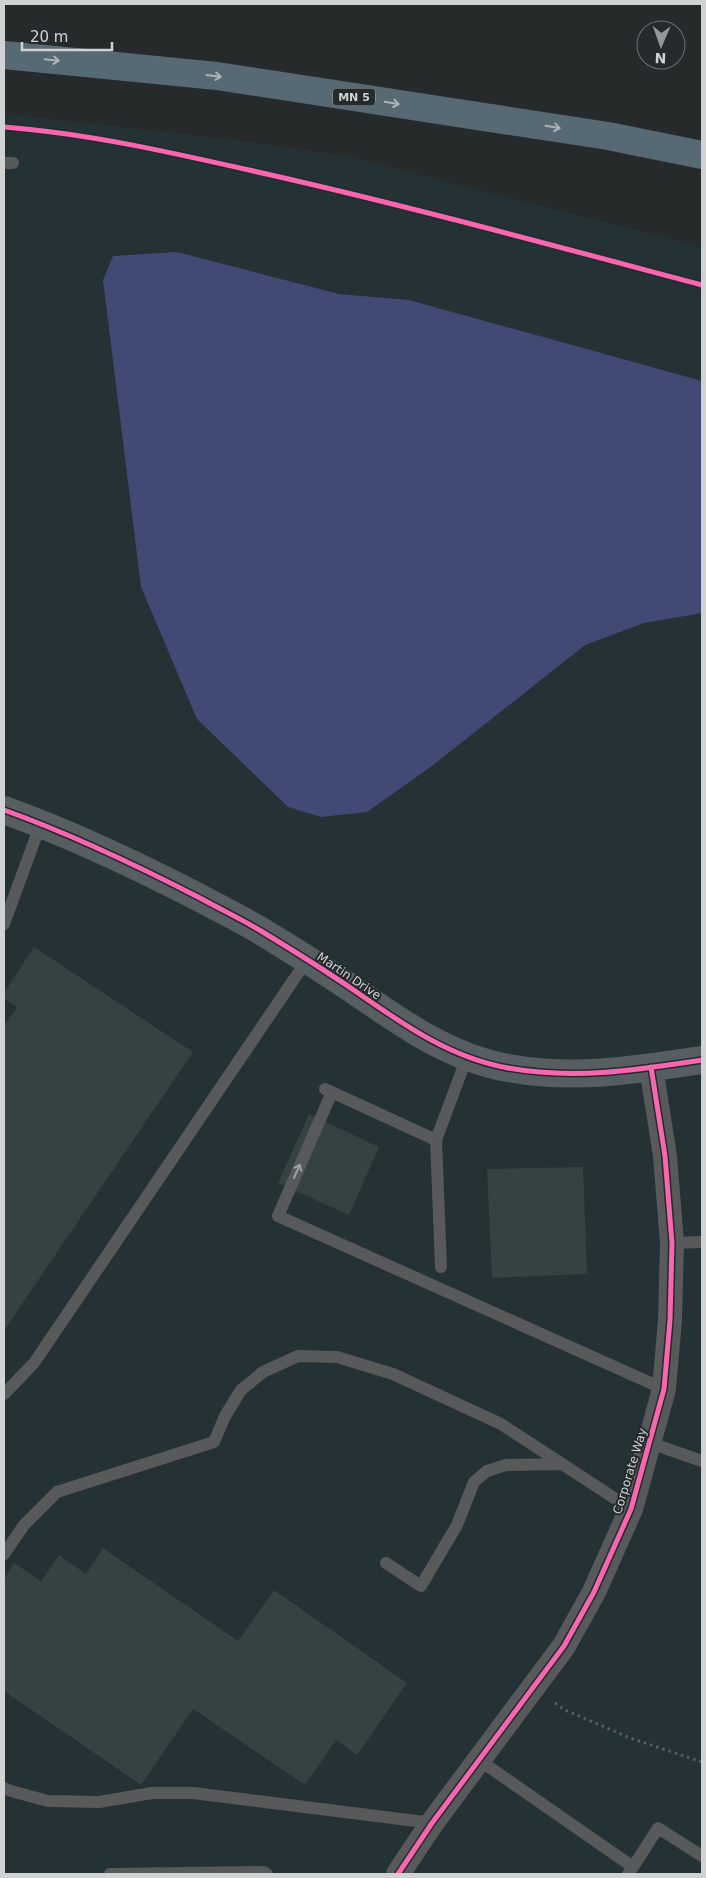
<svg xmlns="http://www.w3.org/2000/svg" width="706" height="1878" font-family="'DejaVu Sans',sans-serif">
  <rect width="100%" height="100%" fill="#272a2b"/>
  <path fill="#243135" d="M 25,116 L 228,139 L 343,155 L 702,247 L 702,1874 L 4,1874 L 4,117 Z"/>
  <path fill="#404a75" d="M 177,252 L 339,294 L 409,300 L 702,381 L 702,613 L 644,623 L 585,645 L 432,766 L 367,812 L 321,817 L 288,807 L 197,719 L 141,587 L 103,280 L 113,256 Z"/>
  <path fill="#354242" d="M 34,947 L 193,1052 L 5,1329 L 4,1328 L 4,1026 L 17,1007 L 4,998 L 4,993 Z
    M 309,1114 L 379,1147 L 349,1215 L 278,1183 Z
    M 583,1167 L 587,1274 L 492,1278 L 487,1169 Z
    M 103,1548 L 238,1641 L 274,1590 L 407,1683 L 357,1755 L 336,1740 L 305,1785 L 193,1709 L 141,1785 L 4,1691 L 4,1579 L 14,1563 L 41,1581 L 59,1555 L 86,1574 Z"/>
  <g fill="none" stroke-linecap="round" stroke-linejoin="round">
    <path stroke="#5b5d5d" stroke-width="3" stroke-dasharray="2.5 4" stroke-linecap="butt" d="M 555,1703 L 565,1710 L 630,1738 L 702,1762"/>
    <path stroke="#57595a" stroke-width="12" d="M 4,163 L 13,163
      M 4,924 L 41,823
      M 325,1089 L 436,1140
      M 332,1092 L 278,1216 L 664,1389
      M 672,1243 L 702,1242
      M 441,1267 L 436,1140 L 467,1057
      M 4,1394 L 34,1363 L 307,960
      M 650,1443 L 702,1461
      M 4,1554 L 24,1525 L 57,1492 L 214,1442 L 225,1416 L 241,1390 L 263,1372 L 298,1356 L 337,1357 L 393,1374 L 501,1424 L 631,1509
      M 386,1563 L 421,1586 L 457,1525 L 474,1482 L 487,1471 L 506,1465 L 562,1464
      M 479,1760 L 633,1867 L 628,1874
      M 4,1788 L 11,1791 L 48,1801 L 99,1802 L 152,1793 L 193,1793 L 432,1823
      M 633,1867 L 658,1828 L 702,1856
      M 110,1874 L 264,1872 L 267,1874"/>
    <path stroke="#57595a" stroke-width="24" d="M 398,1874 L 432,1823 L 564,1646 L 594,1592 L 631,1509 L 664,1389 L 670,1320 L 672,1243 L 665,1156 L 651,1067"/>
    <path stroke="#575e61" stroke-width="28" d="M 4,810 C 71,834 136,865 200,898 C 220,909 241,919 261,931 C 294,951 326,971 358,993 C 404,1025 451,1058 508,1068 C 575,1080 636,1070 702,1060"/>
    <path stroke="#576973" stroke-width="28" d="M 4,55 L 217,76 L 608,136 L 702,155"/>
    <g stroke="#252b2d" stroke-width="8">
      <path id="cycleway" d="M 4,127 C 94,134 182,155 271,175 C 416,208 559,247 702,285
        M 4,810 C 71,834 136,865 200,898 C 220,909 241,919 261,931 C 294,951 326,971 358,993 C 404,1025 451,1058 508,1068 C 575,1080 636,1070 702,1060
        M 398,1874 L 432,1823 L 564,1646 L 594,1592 L 631,1509 L 664,1389 L 670,1320 L 672,1243 L 665,1156 L 651,1067"/>
    </g>
    <use href="#cycleway" stroke="#f766af" stroke-width="5"/>
  </g>
  <defs><path id="oneway-shaft" d="M-6 0H5M1.5-3L5.5 0L1.5 3" fill="none" stroke-width="1.6" stroke-linecap="round" stroke-linejoin="round" transform="scale(1.25)"/></defs>
  <g stroke="#abb3b7">
    <use href="#oneway-shaft" transform="translate(52 60) rotate(6)"/>
    <use href="#oneway-shaft" transform="translate(214 76) rotate(7)"/>
    <use href="#oneway-shaft" transform="translate(392 103) rotate(9)"/>
    <use href="#oneway-shaft" transform="translate(553 127) rotate(9)"/>
  </g>
  <use stroke="#9fa2a3" href="#oneway-shaft" transform="translate(297 1171) rotate(-66)"/>
  <g text-anchor="middle" stroke-width="4" stroke-linejoin="round" paint-order="stroke">
    <rect fill="#252b2d" stroke="#9ca1a2" stroke-width="1" x="333" y="88.5" width="42" height="17" rx="4"/>
    <g font-size="11" font-weight="bold" fill="#cfd3d4">
      <text x="354" y="101">MN 5</text>
    </g>
    <g font-size="12" fill="#cfd3d4" stroke="#252b2d">
      <text transform="translate(349 976) rotate(34)" y="4">Martin Drive</text>
      <text transform="translate(630 1471) rotate(-73)" y="4">Corporate Way</text>
    </g>
  </g>
  <rect width="706" height="1878" fill="none" stroke="#cfd3d4" stroke-width="10"/>
  <g transform="translate(661 45) rotate(182)"><circle r="24" fill="#252b2d" stroke="#696e70"/>
  <path d="M0-4L9 19L0 12L-9 19Z" fill="#949899"/>
  <text y="-8" font-size="14" font-weight="bold" text-anchor="middle" fill="#cfd3d4">N</text>
  </g>
  <path d="M22 42v8h90v-8" fill="none" stroke="#cfd3d4" stroke-width="2.5"/>
  <text x="30" y="42" font-size="15" fill="#cfd3d4" stroke="#252b2d" stroke-width="4" paint-order="stroke">20 m</text>
</svg>
